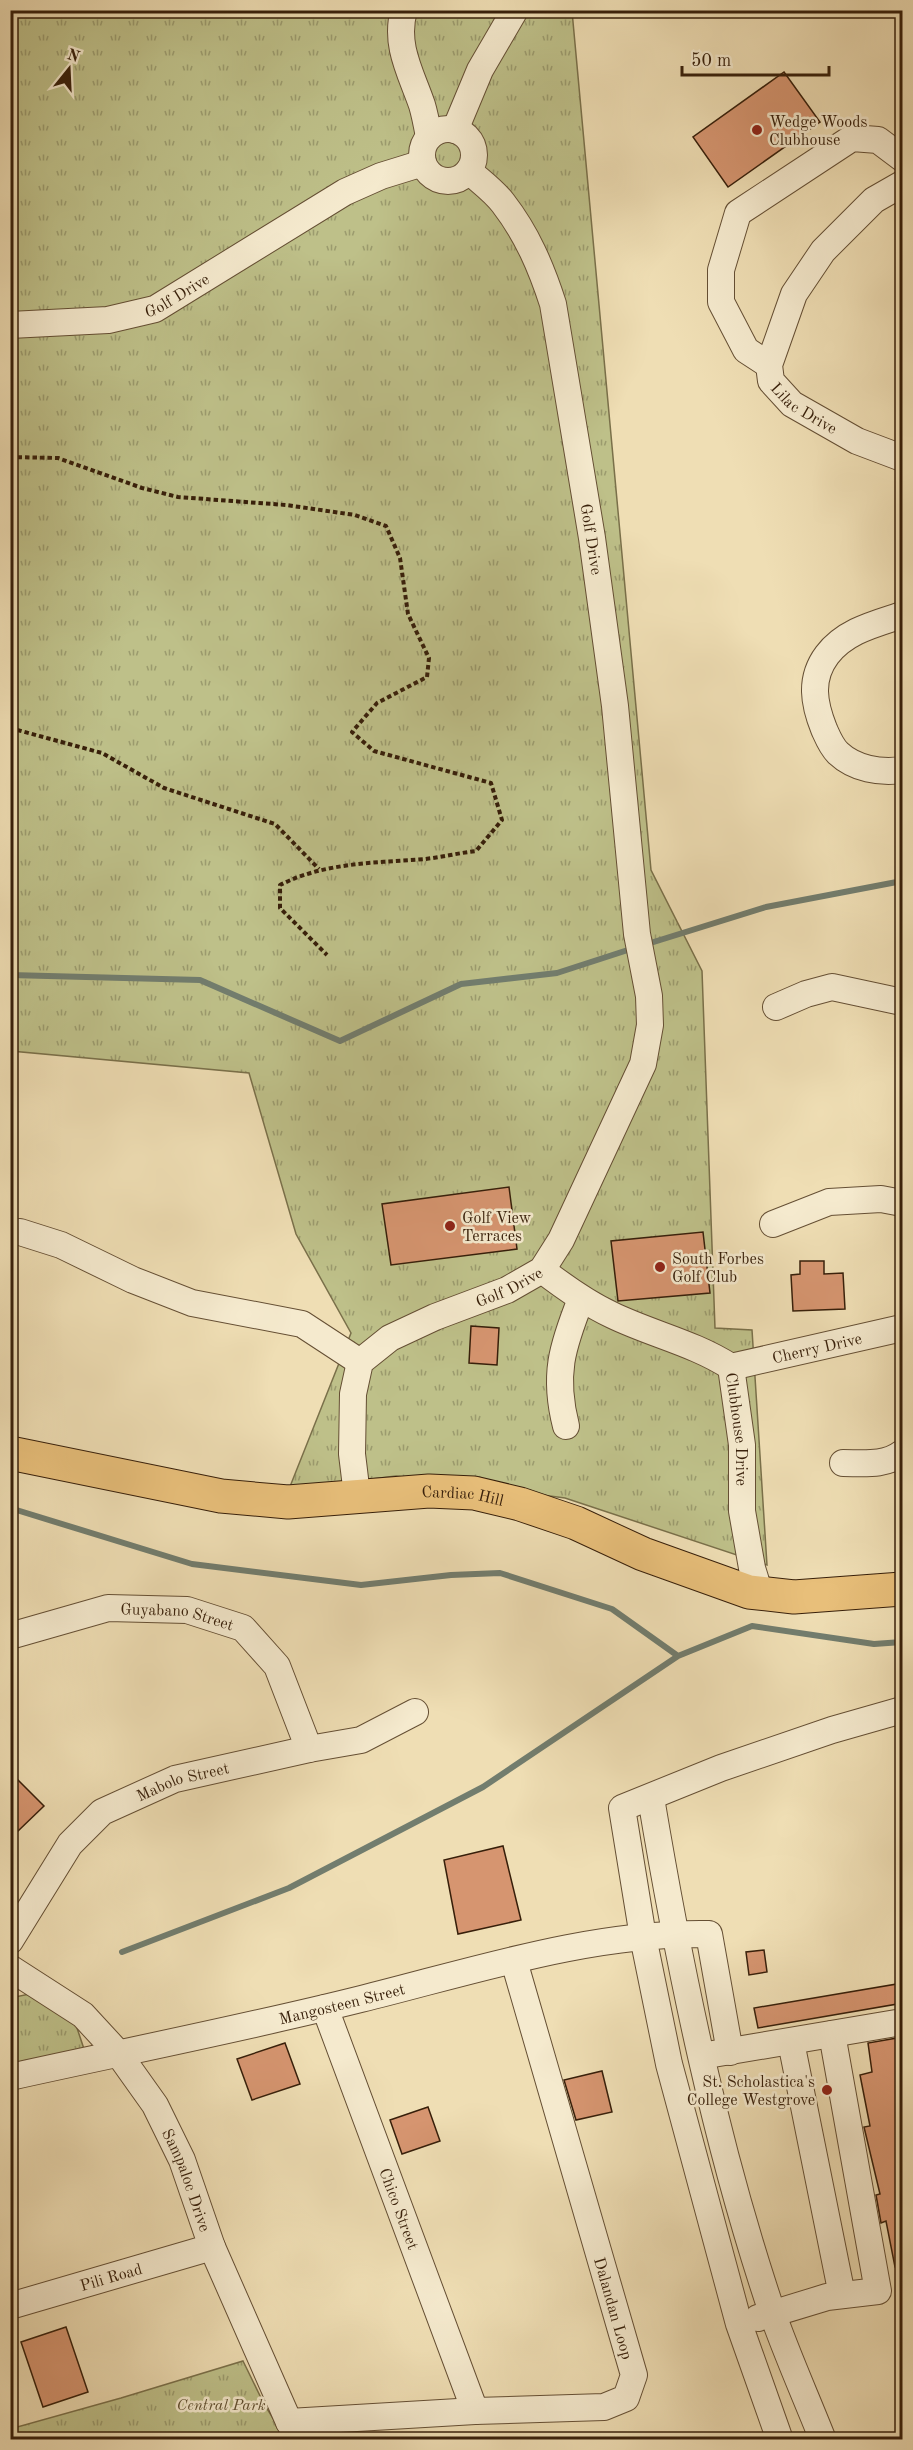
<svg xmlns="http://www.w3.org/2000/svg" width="913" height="2450" font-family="'Old Standard TT',serif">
  <defs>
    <pattern id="grass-tufts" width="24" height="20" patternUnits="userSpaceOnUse" patternTransform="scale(1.5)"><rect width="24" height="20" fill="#bec089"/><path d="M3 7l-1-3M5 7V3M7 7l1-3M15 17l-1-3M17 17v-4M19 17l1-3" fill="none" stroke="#9b9b6e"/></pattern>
  </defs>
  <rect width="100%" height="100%" fill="#efdeb4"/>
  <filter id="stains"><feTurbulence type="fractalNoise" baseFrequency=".00333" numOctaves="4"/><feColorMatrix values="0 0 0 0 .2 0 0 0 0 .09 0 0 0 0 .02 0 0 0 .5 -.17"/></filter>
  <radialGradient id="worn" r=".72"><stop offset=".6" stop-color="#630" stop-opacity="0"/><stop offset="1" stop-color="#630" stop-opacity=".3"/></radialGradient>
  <path fill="url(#grass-tufts)" stroke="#7a704a" stroke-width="1.5" d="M 10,11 L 572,11 L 651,870 L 702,971 L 715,1328 L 752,1330 L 767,1565 L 565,1498 L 396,1476 L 289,1489 L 351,1333 L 296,1234 L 249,1073 L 11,1051 Z
    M 39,1992 L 74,2019 L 86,2055 L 11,2072 L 10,1998 Z
    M 243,2361 L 264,2404 L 286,2439 L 11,2440 L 10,2429 L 121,2398 Z"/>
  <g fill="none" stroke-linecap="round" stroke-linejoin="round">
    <path stroke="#727d6e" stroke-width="6" d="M 644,945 L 766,907 L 902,881
      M 10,975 L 200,980 L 340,1041 L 461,984 L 557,973 L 634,948
      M 10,1508 L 192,1564 L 361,1585 L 451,1575 L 500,1573 L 612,1609 L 678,1656
      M 122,1952 L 289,1888 L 483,1787 L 678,1656 L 752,1626 L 874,1644 L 902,1642"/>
  </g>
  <path fill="#d69570" stroke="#371f0a" stroke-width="1.5" d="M 784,72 L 820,122 L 728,187 L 693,137 Z
    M 509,1187 L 517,1249 L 391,1265 L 382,1204 Z
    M 703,1232 L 710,1293 L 618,1301 L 611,1241 Z
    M 800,1261 L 824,1261 L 824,1274 L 843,1273 L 845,1309 L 793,1311 L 791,1275 L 800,1274 Z
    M 471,1326 L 499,1328 L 497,1365 L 469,1363 Z
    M 10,1772 L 44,1806 L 18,1831 L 10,1824 Z
    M 503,1846 L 521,1920 L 458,1934 L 444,1860 Z
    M 764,1950 L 767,1972 L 749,1975 L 746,1952 Z
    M 903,1983 L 903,2003 L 758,2028 L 754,2008 Z
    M 903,2037 L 903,2266 L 895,2267 L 886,2221 L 881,2223 L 876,2195 L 880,2194 L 864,2127 L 870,2126 L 860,2075 L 872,2072 L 868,2043 Z
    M 285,2043 L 300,2084 L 252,2100 L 237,2059 Z
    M 602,2071 L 612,2112 L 576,2120 L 564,2080 Z
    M 428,2107 L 440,2141 L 402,2154 L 390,2120 Z
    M 66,2327 L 88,2392 L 43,2407 L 21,2342 Z"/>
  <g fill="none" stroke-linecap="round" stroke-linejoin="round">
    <g stroke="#654f34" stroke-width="28">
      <g id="minor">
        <path d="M 404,10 C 394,45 411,73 422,105 C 425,115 427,126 429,137"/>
        <circle cx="448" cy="155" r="26"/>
        <path d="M 455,130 L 480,70 L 515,10"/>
        <path id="s1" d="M 902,184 L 874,200 L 823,251 L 794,294 L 769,365 L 771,381 L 792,404 L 857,441 L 902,458"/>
        <path id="s2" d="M 10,325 L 108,320 L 155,309 L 345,192 L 381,176 L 423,163"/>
        <path d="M 769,365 L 746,350 L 721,302 L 721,270 L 738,213 L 852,138 L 878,140 L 902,158"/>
        <path d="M 902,615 C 875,624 845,631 827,655 C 809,679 814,704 824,729 C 828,738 831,746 838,753 C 855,769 880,773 902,770"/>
        <path d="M 776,1007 L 806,994 L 832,987 L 902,1002"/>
        <path d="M 773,1224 L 829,1202 L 881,1199 L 902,1203"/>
        <path d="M 20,1232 L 61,1245 L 133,1280 L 192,1303 L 302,1324 L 360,1362"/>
        <path id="s3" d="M 542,1270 C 564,1287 586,1303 612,1315 C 651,1334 694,1343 731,1367 L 742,1445 L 742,1511 L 752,1568 L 760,1594"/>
        <path id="s4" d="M 731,1367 L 902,1328"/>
        <path d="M 566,1426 C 553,1375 562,1347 581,1299"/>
        <path d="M 843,1463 C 864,1463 885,1466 902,1453"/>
        <path id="s5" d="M 357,1495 L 352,1454 L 353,1394 L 360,1362 L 390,1338 L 435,1317 L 507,1290 L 542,1270 L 561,1240 L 643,1064 L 650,1025 L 649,996 L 637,934 L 615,706 L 592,538 L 553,304 C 541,267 527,234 503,203 C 494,191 480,181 469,171"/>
        <path id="s6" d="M 10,1636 L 108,1608 L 187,1610 L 243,1628 L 277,1666 L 309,1749"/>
        <path d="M 651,1798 C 680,1971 716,2146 772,2312 C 787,2355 806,2397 823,2440"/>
        <path id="s7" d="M 10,1941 L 70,1844 L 102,1812 L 175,1779 L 309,1749 L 361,1740 L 415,1712"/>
        <path id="s8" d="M 10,1968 L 83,2015 L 118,2053 L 155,2105 L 182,2160 L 212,2247 L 289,2422 L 298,2437"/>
        <path id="s9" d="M 325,2008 L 475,2411"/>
        <path d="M 791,2042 L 842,2295"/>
        <path d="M 713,2054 L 902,2022"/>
        <path id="s10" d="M 10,2077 C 127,2051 245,2028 361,1999 C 474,1971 591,1932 709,1934 L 730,2052"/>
        <path id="s11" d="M 10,2306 L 212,2247"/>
        <path d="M 758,2318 L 827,2297 L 878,2291 L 832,2034"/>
        <path d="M 289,2422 L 475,2411 L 604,2407 L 626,2398 L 634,2375 L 514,1961"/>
        <path d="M 780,2440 L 739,2324 L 669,2064 L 643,1937 L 622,1808 L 721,1768 L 832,1730 L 902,1710"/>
      </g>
    </g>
    <g stroke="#371f0a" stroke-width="35">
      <g id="major">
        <path id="s12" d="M 10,1453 L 221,1496 L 288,1502 L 429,1491 L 474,1493 L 520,1504 L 576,1523 L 643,1554 L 749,1592 L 794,1597 L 902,1589"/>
      </g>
    </g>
    <path stroke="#371f0a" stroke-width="4" stroke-dasharray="4.5 3" stroke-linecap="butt" d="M 10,457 L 58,458 L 142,488 L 178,497 L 286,505 L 355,515 L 386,526 L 400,558 L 408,614 L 429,658 L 427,677 L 377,703 L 352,732 L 374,751 L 491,783 L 502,820 L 476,851 C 459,853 442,857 425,859 C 376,863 325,862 280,885 L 280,908 L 327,955
      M 10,728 L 102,753 L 164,788 L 275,824 L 319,869"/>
    <use href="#minor" stroke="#f5eace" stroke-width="26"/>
    <use href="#major" stroke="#e8bf7a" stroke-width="33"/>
  </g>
  <g fill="#8f2418" stroke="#f5eace" stroke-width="2">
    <circle cx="757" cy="130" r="6"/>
    <circle cx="450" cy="1226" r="6"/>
    <circle cx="660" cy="1267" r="6"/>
    <circle cx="827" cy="2090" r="6"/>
  </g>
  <g text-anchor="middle" stroke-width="5" stroke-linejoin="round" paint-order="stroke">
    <g font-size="16" fill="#371f0a" stroke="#f5eace" text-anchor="start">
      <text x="769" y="127">Wedge Woods<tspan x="769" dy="18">Clubhouse</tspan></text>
      <text x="462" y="1223">Golf View<tspan x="462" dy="18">Terraces</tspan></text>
      <text x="672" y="1264">South Forbes<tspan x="672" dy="18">Golf Club</tspan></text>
      <text x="815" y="2087" text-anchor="end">St. Scholastica's<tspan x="815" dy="18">College Westgrove</tspan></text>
    </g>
    <g font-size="16" fill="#371f0a" stroke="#f5eace">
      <text dy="6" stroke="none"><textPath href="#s2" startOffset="172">Golf Drive</textPath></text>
      <text dy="6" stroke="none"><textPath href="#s1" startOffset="291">Lilac Drive</textPath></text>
      <text transform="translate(592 539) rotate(81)" y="6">Golf Drive</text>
      <text dy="6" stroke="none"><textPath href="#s5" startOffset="302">Golf Drive</textPath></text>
      <text dy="6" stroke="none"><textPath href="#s4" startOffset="88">Cherry Drive</textPath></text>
      <text dy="6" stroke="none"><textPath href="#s3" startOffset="276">Clubhouse Drive</textPath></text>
      <text dy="6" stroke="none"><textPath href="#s12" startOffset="458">Cardiac Hill</textPath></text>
      <text dy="6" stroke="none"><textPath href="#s6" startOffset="172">Guyabano Street</textPath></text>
      <text dy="6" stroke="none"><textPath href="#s7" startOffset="246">Mabolo Street</textPath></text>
      <text dy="6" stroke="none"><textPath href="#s10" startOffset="340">Mangosteen Street</textPath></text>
      <text dy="6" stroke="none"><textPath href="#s8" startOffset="284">Sampaloc Drive</textPath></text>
      <text dy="6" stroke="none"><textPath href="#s9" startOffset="214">Chico Street</textPath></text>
      <text dy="6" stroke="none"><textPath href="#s11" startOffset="105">Pili Road</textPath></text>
      <text transform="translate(614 2308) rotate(74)" y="6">Dalandan Loop</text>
    </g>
    <g font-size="16" font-style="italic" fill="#604f30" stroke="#f5eace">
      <text x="221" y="2410">Central Park</text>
    </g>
  </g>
  <rect width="913" height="2450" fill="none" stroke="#efdeb4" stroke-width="36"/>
  <rect x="12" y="12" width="889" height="2426" fill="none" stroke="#371f0a" stroke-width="3"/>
  <rect x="18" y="18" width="877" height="2414" fill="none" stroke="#371f0a" stroke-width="1.5"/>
  <g transform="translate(69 69) rotate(18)" stroke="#f5eace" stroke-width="4.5" paint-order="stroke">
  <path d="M0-4.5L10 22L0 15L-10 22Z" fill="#371f0a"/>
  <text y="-9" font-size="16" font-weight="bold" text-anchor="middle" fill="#371f0a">N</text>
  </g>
  <path d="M682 66v9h147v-9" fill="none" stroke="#371f0a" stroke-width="3"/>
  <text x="691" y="66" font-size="18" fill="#371f0a" stroke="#f5eace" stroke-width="4.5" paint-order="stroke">50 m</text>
  <rect width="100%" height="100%" filter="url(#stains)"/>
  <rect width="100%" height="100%" fill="url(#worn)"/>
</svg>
